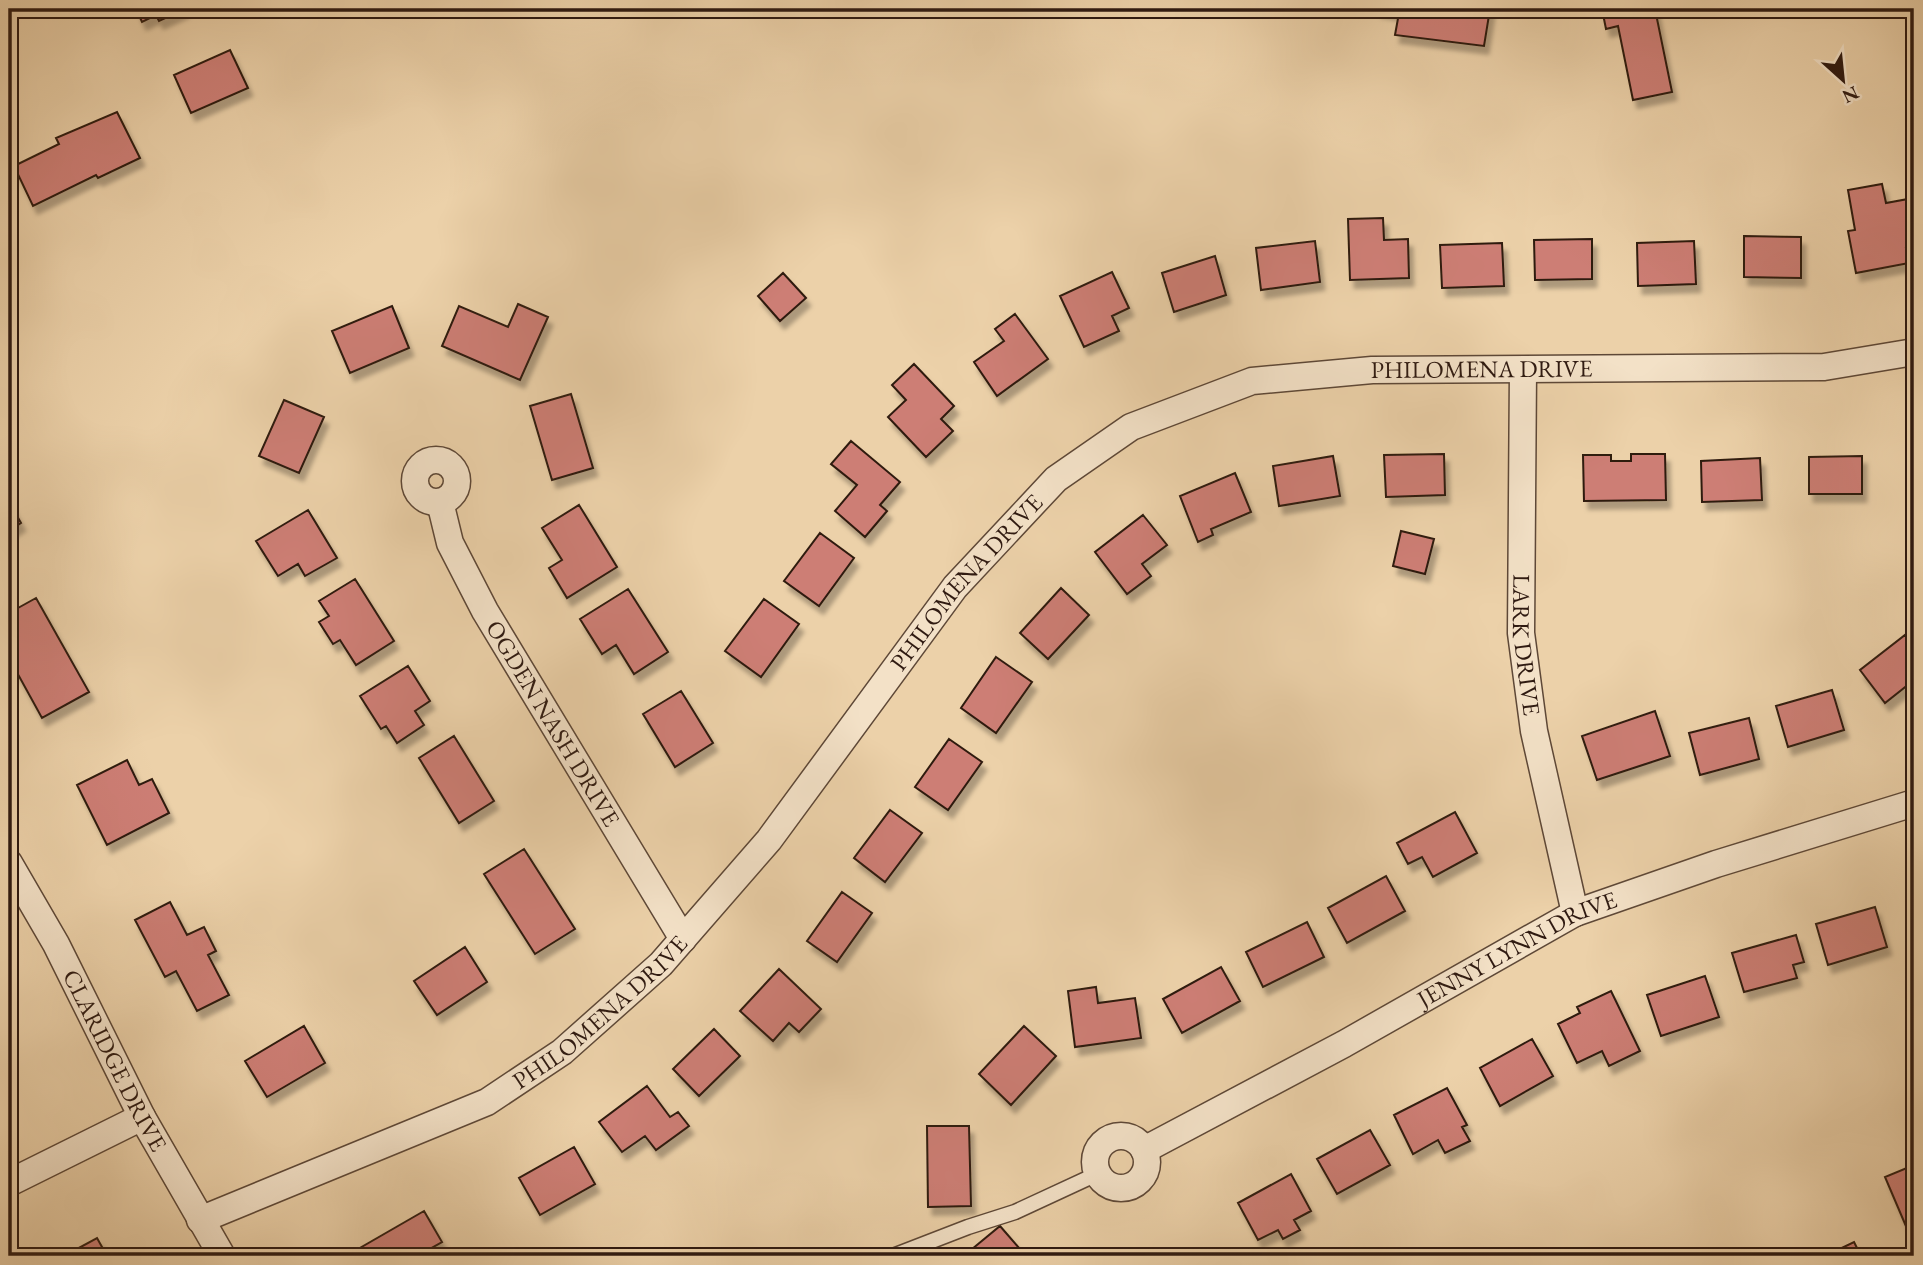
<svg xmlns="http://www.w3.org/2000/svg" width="1923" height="1265" font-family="'EB Garamond',serif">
  <defs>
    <filter id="shadow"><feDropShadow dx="4.5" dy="8" stdDeviation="2" flood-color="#0004"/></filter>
  </defs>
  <rect width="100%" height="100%" fill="#ecd1a9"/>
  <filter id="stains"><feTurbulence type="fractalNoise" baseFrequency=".00286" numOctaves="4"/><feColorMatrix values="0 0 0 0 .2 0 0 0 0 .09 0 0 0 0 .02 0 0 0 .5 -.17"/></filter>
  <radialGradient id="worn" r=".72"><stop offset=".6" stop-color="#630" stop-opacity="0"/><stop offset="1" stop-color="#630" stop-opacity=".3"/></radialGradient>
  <path fill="#cd7e74" stroke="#2f1a11" stroke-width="2" filter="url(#shadow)" d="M 136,9 L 185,9 L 159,21 L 156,15 L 142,22 Z
    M 1376,9 L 1490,9 L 1484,46 L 1395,35 L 1399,13 Z
    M 1602,9 L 1655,9 L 1672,92 L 1633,100 L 1618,26 L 1606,29 Z
    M 230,50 L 248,88 L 191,113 L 174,75 Z
    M 117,112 L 140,158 L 98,178 L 96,175 L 33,206 L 14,166 L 59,144 L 56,138 Z
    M 1882,184 L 1886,203 L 1908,199 L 1914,233 L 1914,247 L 1906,248 L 1909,263 L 1856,273 L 1848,231 L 1855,230 L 1848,190 Z
    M 1383,218 L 1384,240 L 1408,239 L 1409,278 L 1350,280 L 1348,219 Z
    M 1744,236 L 1801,237 L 1801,278 L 1744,277 Z
    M 1592,239 L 1592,279 L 1535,280 L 1534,240 Z
    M 1315,241 L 1320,282 L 1261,290 L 1256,248 Z
    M 1694,241 L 1696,284 L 1638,286 L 1637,243 Z
    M 1502,243 L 1504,286 L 1442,288 L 1440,245 Z
    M 1215,256 L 1226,295 L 1174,312 L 1162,273 Z
    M 1112,272 L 1129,308 L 1112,316 L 1119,331 L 1084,347 L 1060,296 Z
    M 783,273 L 806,298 L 780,321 L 758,296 Z
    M 518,304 L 548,317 L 520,380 L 442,346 L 459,306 L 508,327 Z
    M 392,306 L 409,348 L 350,373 L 332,331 Z
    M 1015,314 L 1048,359 L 997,396 L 974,362 L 1004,341 L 995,329 Z
    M 914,364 L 954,406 L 941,419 L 953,431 L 926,457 L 888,417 L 906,400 L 892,385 Z
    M 571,394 L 593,468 L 552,480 L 530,406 Z
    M 284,400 L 324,417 L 299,473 L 259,456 Z
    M 851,441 L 900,482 L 880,505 L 887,511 L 865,537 L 835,511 L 857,485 L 831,464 Z
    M 1444,454 L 1445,495 L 1386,497 L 1384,455 Z
    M 1631,454 L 1665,454 L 1666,500 L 1584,501 L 1583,455 L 1611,455 L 1611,461 L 1631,461 Z
    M 1333,456 L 1340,496 L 1279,506 L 1273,466 Z
    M 1862,456 L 1862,494 L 1809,494 L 1809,457 Z
    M 1760,458 L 1762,500 L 1702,502 L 1701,461 Z
    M 1235,473 L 1251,512 L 1211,529 L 1213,535 L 1198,542 L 1180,496 Z
    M 9,502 L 21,523 L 9,531 Z
    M 579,505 L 617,567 L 567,598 L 549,568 L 562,560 L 542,528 Z
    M 308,510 L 337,558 L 305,576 L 298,564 L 278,576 L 256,541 Z
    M 1143,515 L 1167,545 L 1142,564 L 1151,576 L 1127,594 L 1095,552 Z
    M 1401,531 L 1434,539 L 1425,574 L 1393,566 Z
    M 820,533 L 854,558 L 819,606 L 784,581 Z
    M 355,579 L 394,641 L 356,665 L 340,640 L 333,644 L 319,622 L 329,616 L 319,601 Z
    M 1061,588 L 1089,615 L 1048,659 L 1020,633 Z
    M 628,589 L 668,652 L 634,674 L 616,645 L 602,654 L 580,619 Z
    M 36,598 L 89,692 L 42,718 L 9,658 L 9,613 Z
    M 764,599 L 799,624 L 761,677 L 725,651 Z
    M 1905,635 L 1914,647 L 1914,680 L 1885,703 L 1860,670 Z
    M 996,657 L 1032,682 L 996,733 L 961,708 Z
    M 408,666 L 430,701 L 415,711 L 424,725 L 397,743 L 386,726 L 381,729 L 360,696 Z
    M 1832,690 L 1844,730 L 1788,747 L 1776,706 Z
    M 681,691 L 713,743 L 675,767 L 643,714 Z
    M 1655,711 L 1670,756 L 1597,780 L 1582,736 Z
    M 1749,718 L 1759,759 L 1700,775 L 1689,733 Z
    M 454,736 L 494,801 L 459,823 L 419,758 Z
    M 949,739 L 982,762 L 948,810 L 915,787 Z
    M 127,760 L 139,785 L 152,779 L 169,813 L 107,845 L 77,785 Z
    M 890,810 L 922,833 L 885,882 L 854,858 Z
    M 1455,812 L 1477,853 L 1433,877 L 1422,857 L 1408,864 L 1397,843 Z
    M 524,849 L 575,929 L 535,954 L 484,874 Z
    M 1386,876 L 1405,911 L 1347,943 L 1328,908 Z
    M 842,892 L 872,913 L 837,962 L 807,941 Z
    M 170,902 L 187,935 L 204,927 L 216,951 L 208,955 L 229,995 L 197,1011 L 176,971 L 165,977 L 135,920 Z
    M 1875,907 L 1887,947 L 1828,965 L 1816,924 Z
    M 1307,922 L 1324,957 L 1263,987 L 1246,952 Z
    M 1796,935 L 1804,962 L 1793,965 L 1797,978 L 1744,992 L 1732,953 Z
    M 465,947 L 487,982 L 437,1015 L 414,981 Z
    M 1221,967 L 1240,1001 L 1182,1033 L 1163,999 Z
    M 779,969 L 821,1009 L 799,1032 L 789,1023 L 773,1041 L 740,1011 Z
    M 1705,976 L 1719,1017 L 1661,1036 L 1647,995 Z
    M 1096,987 L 1098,1003 L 1135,998 L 1141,1038 L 1075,1047 L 1068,991 Z
    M 1611,991 L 1640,1051 L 1609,1066 L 1602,1051 L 1577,1063 L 1558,1024 L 1580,1013 L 1577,1007 Z
    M 304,1026 L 325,1063 L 267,1097 L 245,1061 Z
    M 1024,1026 L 1056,1056 L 1011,1105 L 979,1074 Z
    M 714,1029 L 740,1056 L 699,1096 L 673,1069 Z
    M 1532,1039 L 1553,1076 L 1500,1106 L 1480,1068 Z
    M 647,1086 L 670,1117 L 678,1112 L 689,1126 L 656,1150 L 645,1136 L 622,1152 L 599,1122 Z
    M 1447,1088 L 1467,1125 L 1462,1127 L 1470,1141 L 1445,1153 L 1438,1140 L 1413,1154 L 1394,1115 Z
    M 927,1126 L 969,1126 L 971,1206 L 928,1207 Z
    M 1370,1130 L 1390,1165 L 1337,1194 L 1317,1159 Z
    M 574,1147 L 595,1184 L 540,1215 L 519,1178 Z
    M 1914,1165 L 1914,1245 L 1885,1177 Z
    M 1291,1174 L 1311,1211 L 1294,1220 L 1300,1230 L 1283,1239 L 1278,1230 L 1258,1240 L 1238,1203 Z
    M 424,1211 L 442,1242 L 417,1256 L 346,1256 Z
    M 1000,1226 L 1026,1256 L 968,1256 L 966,1254 Z
    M 97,1238 L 107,1256 L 64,1256 Z
    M 1854,1242 L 1861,1256 L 1825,1256 Z"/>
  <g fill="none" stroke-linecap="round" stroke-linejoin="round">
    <g stroke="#5e4837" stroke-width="17">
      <path id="lane" d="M 893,1256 L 968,1227 L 1015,1212 L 1097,1174"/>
    </g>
    <g stroke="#5e4837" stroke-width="29">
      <g id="street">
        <path id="s1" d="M 1523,370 L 1521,633 L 1534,731 L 1575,913"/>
        <circle cx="436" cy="481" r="21"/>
        <path id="s2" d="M 440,502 L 450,543 L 485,611 L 683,939"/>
        <path id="s3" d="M 9,863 L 56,944 L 142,1117 L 222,1256"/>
        <circle cx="1121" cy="1162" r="26"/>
        <path id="s4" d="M 1144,1150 L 1344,1044 L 1575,913 L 1716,864 L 1914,803"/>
        <path d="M 9,1183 L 142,1117"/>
        <path id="s5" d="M 200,1220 L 487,1102 L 562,1052 L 661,964 L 769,840 L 955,587 L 1056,479 L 1131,427 L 1252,381 L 1372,370 L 1824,367 L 1914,352"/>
      </g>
    </g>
    <use href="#lane" stroke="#f3e1c7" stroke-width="14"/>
    <use href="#street" stroke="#f3e1c7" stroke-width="26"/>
  </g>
  <g text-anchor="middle" stroke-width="6" stroke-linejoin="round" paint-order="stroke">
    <g font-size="24" fill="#2f1a11" stroke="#f3e1c7">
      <text dy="8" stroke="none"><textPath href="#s5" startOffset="1610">PHILOMENA DRIVE</textPath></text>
      <text dy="8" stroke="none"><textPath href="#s5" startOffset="1022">PHILOMENA DRIVE</textPath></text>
      <text dy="8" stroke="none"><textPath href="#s1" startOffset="275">LARK DRIVE</textPath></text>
      <text dy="8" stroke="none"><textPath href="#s2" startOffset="250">OGDEN NASH DRIVE</textPath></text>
      <text dy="8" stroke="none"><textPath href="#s4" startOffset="424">JENNY LYNN DRIVE</textPath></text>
      <text dy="8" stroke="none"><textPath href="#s5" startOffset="455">PHILOMENA DRIVE</textPath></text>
      <text dy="8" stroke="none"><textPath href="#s3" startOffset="224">CLARIDGE DRIVE</textPath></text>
    </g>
  </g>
  <rect width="1923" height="1265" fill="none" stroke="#ecd1a9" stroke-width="35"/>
  <rect x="10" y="10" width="1902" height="1244" fill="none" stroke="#2f1a11" stroke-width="3.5"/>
  <rect x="18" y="18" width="1888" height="1230" fill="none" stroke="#2f1a11" stroke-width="2"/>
  <g transform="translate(1843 80) rotate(153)" stroke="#f3e1c7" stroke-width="5" paint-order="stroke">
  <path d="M0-5L12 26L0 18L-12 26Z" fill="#2f1a11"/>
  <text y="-10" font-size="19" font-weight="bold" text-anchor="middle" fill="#2f1a11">N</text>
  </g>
  <rect width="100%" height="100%" filter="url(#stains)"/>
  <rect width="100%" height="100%" fill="url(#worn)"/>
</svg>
